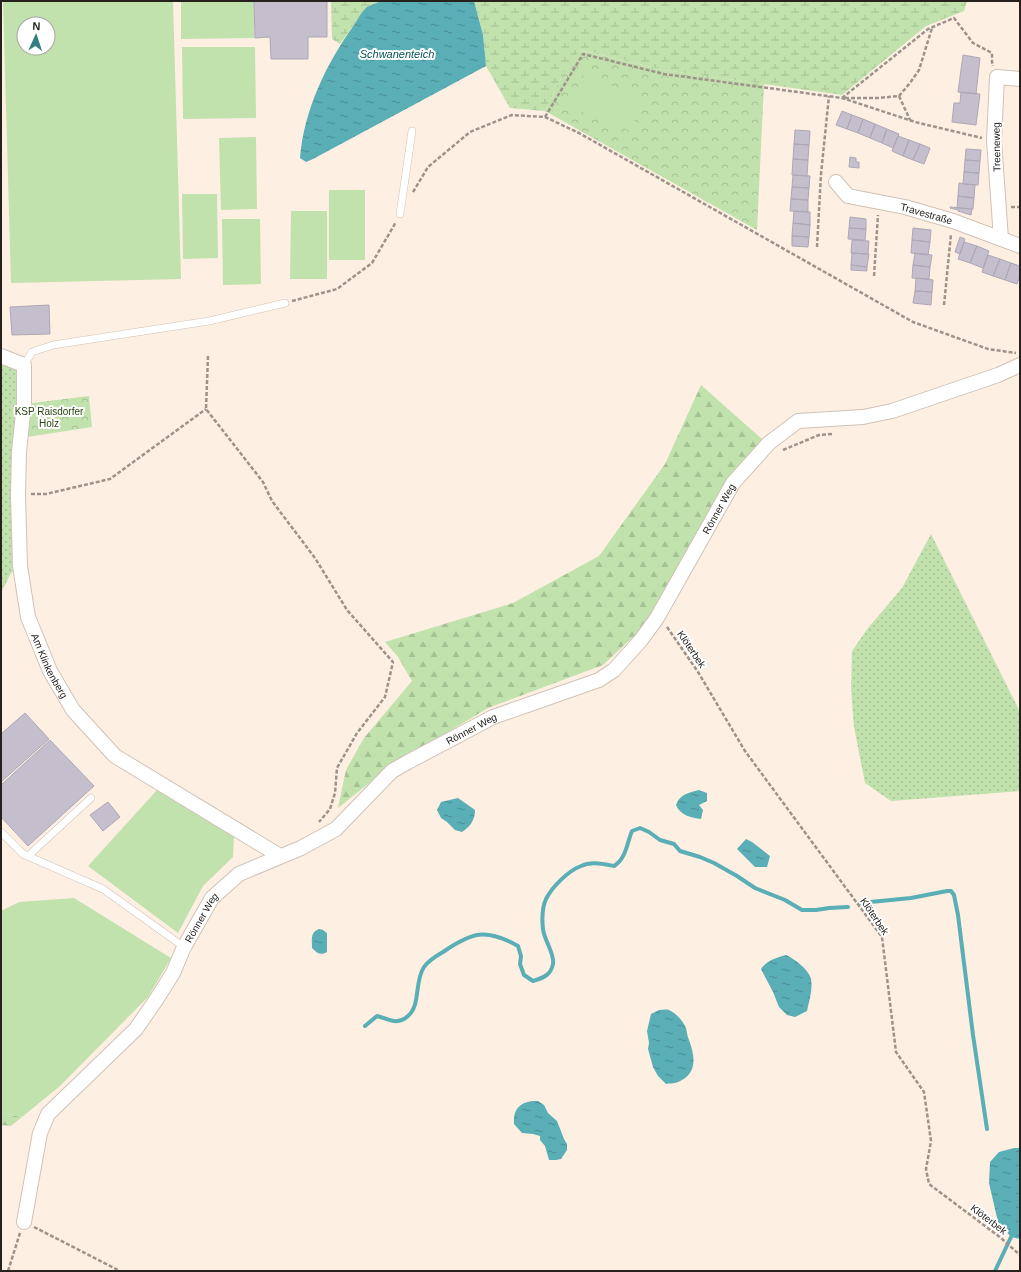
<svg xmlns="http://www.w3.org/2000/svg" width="1021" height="1272" font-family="Helvetica,sans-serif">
  <defs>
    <pattern id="grass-dots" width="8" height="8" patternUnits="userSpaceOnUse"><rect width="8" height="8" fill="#c1e1ad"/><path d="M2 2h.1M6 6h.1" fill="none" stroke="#a6c194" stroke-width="1.8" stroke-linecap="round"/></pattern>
    <pattern id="forest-firs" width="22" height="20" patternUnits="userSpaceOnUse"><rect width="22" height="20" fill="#c1e1ad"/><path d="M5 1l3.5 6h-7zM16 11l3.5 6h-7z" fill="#a6c194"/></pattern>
    <pattern id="wetland-marsh" width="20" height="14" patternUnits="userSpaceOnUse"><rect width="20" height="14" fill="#c1e1ad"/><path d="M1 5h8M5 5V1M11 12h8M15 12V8" fill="none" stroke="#a6c194"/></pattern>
    <pattern id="park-crowns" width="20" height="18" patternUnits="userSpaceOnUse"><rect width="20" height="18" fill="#c1e1ad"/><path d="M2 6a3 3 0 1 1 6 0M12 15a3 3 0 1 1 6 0" fill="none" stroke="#a6c194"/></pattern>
    <pattern id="water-ripples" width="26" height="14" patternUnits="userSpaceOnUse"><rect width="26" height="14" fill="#5aaeb6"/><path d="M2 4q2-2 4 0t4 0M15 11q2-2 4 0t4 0" fill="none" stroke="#4a8d93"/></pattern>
  </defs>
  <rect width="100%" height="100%" fill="#feefe3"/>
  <path fill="url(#grass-dots)" d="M 1,356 L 24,365 L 20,566 L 11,573 L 1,593 Z
    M 931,534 L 1020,712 L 1020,791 L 891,801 L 865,783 L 854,727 L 851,689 L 852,651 L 868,628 L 902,588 Z"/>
  <path fill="url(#forest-firs)" d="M 701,385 L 763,440 L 727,480 L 651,613 L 635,635 L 603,665 L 488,708 L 388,768 L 338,808 L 346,770 L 364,738 L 412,681 L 398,657 L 385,642 L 513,603 L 599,556 L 665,464 Z
    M 1,1113 L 22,1117 L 11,1126 L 1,1125 Z"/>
  <path fill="url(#wetland-marsh)" d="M 331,1 L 381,1 L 366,8 L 340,44 L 332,39 Z
    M 474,1 L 967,1 L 964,11 L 926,26 L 842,95 L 664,70 L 581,50 L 560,80 L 545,111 L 510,108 L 486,66 L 483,35 Z"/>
  <path fill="url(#park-crowns)" d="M 580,50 L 664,70 L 764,84 L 757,230 L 545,111 L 560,80 Z
    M 89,396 L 92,427 L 27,437 L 32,403 Z"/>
  <path fill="#c1e1ad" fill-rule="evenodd" d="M 3,1 L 173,1 L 181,279 L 11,283 ZM 24,24 L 48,24 L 48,48 L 24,48 Z
    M 181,1 L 254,1 L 254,38 L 181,39 Z
    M 182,47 L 255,47 L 256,118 L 183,119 Z
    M 584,74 L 644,99 L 630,131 L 570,107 Z
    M 256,137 L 257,209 L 221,210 L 219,138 Z
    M 329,190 L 365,190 L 365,260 L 329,260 Z
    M 182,194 L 217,194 L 218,258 L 183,259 Z
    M 291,211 L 327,211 L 327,279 L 290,279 Z
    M 222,219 L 260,219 L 261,284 L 223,285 Z
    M 158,789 L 234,836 L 233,857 L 203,886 L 178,933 L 88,866 Z
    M 74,898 L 171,958 L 148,997 L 60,1086 L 22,1117 L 1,1113 L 1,911 L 19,902 Z"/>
  <path fill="url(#water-ripples)" d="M 381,1 L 474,1 L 483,35 L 486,66 L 313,159 L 306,162 L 300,158 C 304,110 326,64 354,25 C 358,19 362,11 367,7 C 371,5 377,3 381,1 Z
    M 699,790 L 707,793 L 707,801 L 699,805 L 703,810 L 701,819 C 691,818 680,815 676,805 C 680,794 688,793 699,790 Z
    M 458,798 L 475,810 C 475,820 470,827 462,832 L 455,830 L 447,822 L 441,818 L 437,810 L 441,802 Z
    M 746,839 L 752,842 L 770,856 L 767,867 L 755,867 L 737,849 Z
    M 319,929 L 323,930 L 327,933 L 327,952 C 320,956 317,953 312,948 C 312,940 310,932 319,929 Z
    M 786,955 C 795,959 809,970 811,979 C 813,990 809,1001 807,1011 L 795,1017 L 787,1015 L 779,1007 L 773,992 L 761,969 C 767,960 776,958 786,955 Z
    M 659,1010 C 662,1010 666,1009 669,1010 C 676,1013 683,1021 686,1028 C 687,1032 687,1036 689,1040 C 695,1056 698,1074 678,1082 C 674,1084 669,1083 666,1084 L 658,1076 L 653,1067 L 648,1049 L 649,1043 L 647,1031 L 651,1014 Z
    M 532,1101 L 538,1101 L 544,1105 L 548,1113 L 557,1121 L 564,1139 L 567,1144 L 567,1150 L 561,1159 L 556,1160 L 549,1160 L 545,1146 L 540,1140 L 540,1136 L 533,1134 L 522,1133 L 514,1124 C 513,1111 518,1103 532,1101 Z
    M 1014,1148 L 1020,1148 L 1020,1239 L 1011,1237 L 998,1222 L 989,1183 L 990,1162 L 999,1152 Z"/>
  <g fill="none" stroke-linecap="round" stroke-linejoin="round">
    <path stroke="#5aaeb6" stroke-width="4" d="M 860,903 L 911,898 L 947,891 L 951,891 L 954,895 L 958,915 L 973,1035 L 987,1129
      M 365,1026 L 377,1016 C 389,1019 397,1026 408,1016 C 421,1005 414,982 424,967 C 428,961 436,956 443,952 C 472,932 486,928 518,946 L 521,956 L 520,964 L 524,975 L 533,981 C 543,978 551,975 553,964 C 555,954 544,940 543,929 C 542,920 542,908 546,899 C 552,887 568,871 581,866 C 591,861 603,864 614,866 C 626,859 627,843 632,831 L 640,828 L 649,832 L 660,840 L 674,844 L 680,851 L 700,857 L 714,863 L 737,876 L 755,888 L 785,900 L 802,910 L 816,910 L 829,908 L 848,907
      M 995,1271 L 1011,1237"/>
  </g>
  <path fill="#c4becd" stroke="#aea7b6" d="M 254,1 L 327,1 L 327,37 L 308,37 L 308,59 L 271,59 L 270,37 L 255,38 Z
    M 963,55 L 980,58 L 976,94 L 958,92 Z
    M 961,92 L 980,94 L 976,125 L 952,122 L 954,103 L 960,103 Z
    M 842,111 L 852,115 L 847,129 L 836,125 Z
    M 852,115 L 863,119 L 858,133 L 847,129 Z
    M 863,119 L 875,124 L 870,138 L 858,133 Z
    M 875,124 L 887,129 L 882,143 L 870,138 Z
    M 887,129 L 899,134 L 893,148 L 882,143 Z
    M 795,130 L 810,131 L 809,145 L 794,144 Z
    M 898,136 L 909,140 L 903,156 L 892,151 Z
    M 909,140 L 920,144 L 913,160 L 903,156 Z
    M 794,144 L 809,145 L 808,160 L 793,159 Z
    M 920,144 L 930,148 L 924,164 L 913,160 Z
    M 966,149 L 981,150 L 980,161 L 965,160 Z
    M 850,157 L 856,158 L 856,162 L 859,162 L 859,168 L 849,167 Z
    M 793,159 L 808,160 L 807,176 L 792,175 Z
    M 965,160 L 980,161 L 979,173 L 964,172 Z
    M 964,172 L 979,173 L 978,185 L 963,184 Z
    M 793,175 L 810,176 L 809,188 L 792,187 Z
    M 959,183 L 975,185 L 974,198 L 958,196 Z
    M 792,187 L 809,188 L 808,200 L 791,199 Z
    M 958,196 L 974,198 L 973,209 L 957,208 Z
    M 791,199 L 808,200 L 808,212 L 790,211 Z
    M 950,207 L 972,209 L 971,215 L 958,211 L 958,210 L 950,208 Z
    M 794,211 L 810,212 L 810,225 L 793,223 Z
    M 850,217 L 866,219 L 866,229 L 849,228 Z
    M 793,223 L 810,225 L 809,237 L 792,236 Z
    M 849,228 L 866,229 L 865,240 L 848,239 Z
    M 913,228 L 931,230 L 930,242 L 912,240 Z
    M 792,236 L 809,237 L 808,247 L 792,246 Z
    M 960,237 L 965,239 L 960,254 L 955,252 Z
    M 852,240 L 869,241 L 868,254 L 851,253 Z
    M 912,240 L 930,242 L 928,255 L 911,253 Z
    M 964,242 L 977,246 L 970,263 L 958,259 Z
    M 977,246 L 989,251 L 983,268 L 970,263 Z
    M 852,253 L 869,254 L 867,267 L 851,265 Z
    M 915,253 L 932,255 L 930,267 L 913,265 Z
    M 988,255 L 1000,259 L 993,276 L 982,272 Z
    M 1000,259 L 1011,263 L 1005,280 L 993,276 Z
    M 1011,263 L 1020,266 L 1020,276 L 1017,284 L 1005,280 Z
    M 851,265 L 867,267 L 867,271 L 851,270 Z
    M 913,265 L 930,267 L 929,279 L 912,278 Z
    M 916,278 L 933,280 L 932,292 L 915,291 Z
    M 915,291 L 932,292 L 931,305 L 913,303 Z
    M 49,305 L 50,334 L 12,335 L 10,307 Z
    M 25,713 L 49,739 L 1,782 L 1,734 Z
    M 50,740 L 94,786 L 28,846 L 1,817 L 1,785 Z
    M 108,802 L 120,817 L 103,831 L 90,815 Z"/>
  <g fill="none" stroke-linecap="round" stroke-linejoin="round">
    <g stroke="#d0c2b6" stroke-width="8">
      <path id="service" d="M 400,214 L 412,131
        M 24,365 L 32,352 L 53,345 L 209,321 L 285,303
        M 1,832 L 23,854 L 103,889 L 184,947
        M 28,856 L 91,798"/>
    </g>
    <g stroke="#d0c2b6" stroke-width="16">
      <g id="minor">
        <path id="s1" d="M 836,182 L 848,196 L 905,207 L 953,221 L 1020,246"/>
        <path d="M 1001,239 L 994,140 L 997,77 L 1020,79"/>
        <path id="s2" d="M 1,356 L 24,365 L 24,404 L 19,452 L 18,495 L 20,566 L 28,617 L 50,671 L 73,710 L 115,756 L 280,856"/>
        <path id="s3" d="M 24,1222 L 40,1133 L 48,1114 L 136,1029 L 156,1000 L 173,973 L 184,947 L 212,898 L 239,874 L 301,848 L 336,829 L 392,771 L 408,762 L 493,717 L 599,680 L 614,670 L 641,640 L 657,618 L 733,483 L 769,443 L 798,421 L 863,417 L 892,411 L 998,375 L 1020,365"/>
      </g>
    </g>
    <path stroke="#9d938a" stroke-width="2.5" stroke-dasharray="4 2" stroke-linecap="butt" d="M 899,96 L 910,120
      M 842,98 L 928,29 L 954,18 L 973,43 L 992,53 L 992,62 L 993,66
      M 845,98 L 878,98 L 899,96 L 910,83 L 919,70 L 932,28
      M 545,117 L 583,54 L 664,74 L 842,98 L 915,122 L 982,138
      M 413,192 L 428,167 L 470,132 L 512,115 L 545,117 L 579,133 L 913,322 L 988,349 L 1016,353
      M 1011,207 L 1020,207
      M 817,247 L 821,174 L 829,96
      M 874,276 L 878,215
      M 292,301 L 337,289 L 372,263 L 396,222
      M 944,305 L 951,234
      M 208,356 L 206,409 L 263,482 L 272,501 L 315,558 L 347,610 L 393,662 L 385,697 L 357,733 L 337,768 L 335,793 L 330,809 L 319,822
      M 783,450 L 819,435 L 833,434
      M 31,494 L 46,494 L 110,479 L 206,409
      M 667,627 L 698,672 L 745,751 L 882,937 L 896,1052 L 924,1092 L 931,1141 L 926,1169 L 929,1184 L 1001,1238 L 1020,1255
      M 34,1227 L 120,1271
      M 8,1271 L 20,1233"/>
    <use href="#service" stroke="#fff" stroke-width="7"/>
    <use href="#minor" stroke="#fff" stroke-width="14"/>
  </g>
  <g text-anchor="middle" stroke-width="4" stroke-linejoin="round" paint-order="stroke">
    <g font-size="10" fill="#27211d" stroke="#fff">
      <text transform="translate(996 147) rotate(-91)" y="4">Treeneweg</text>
      <text dy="4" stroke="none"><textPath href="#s1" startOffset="99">Travestraße</textPath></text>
      <text dy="4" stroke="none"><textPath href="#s3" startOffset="1047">Rönner Weg</textPath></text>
      <text transform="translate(692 649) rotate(56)" y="4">Klöterbek</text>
      <text dy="4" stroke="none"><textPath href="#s2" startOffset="331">Am Klinkenberg</textPath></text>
      <text dy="4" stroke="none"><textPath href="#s3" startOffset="699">Rönner Weg</textPath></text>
      <text transform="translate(875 916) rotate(56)" y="4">Klöterbek</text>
      <text dy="4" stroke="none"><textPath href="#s3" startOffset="363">Rönner Weg</textPath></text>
      <text transform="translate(989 1219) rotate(37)" y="4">Klöterbek</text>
    </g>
    <g font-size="10" fill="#26430a" stroke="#fff">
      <text x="49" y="415">KSP Raisdorfer<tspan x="49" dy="12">Holz</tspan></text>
    </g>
    <g font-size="11" font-style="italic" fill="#035258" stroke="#fff">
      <text x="397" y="58">Schwanenteich</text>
    </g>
  </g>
  <rect width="1021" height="1272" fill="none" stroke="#27211d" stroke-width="4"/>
  <g transform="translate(36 36) rotate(3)"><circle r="19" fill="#ffffff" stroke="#a9a6a5"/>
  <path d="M0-3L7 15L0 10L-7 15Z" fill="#347d7e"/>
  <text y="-6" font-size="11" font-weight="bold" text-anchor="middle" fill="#27211d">N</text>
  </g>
</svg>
